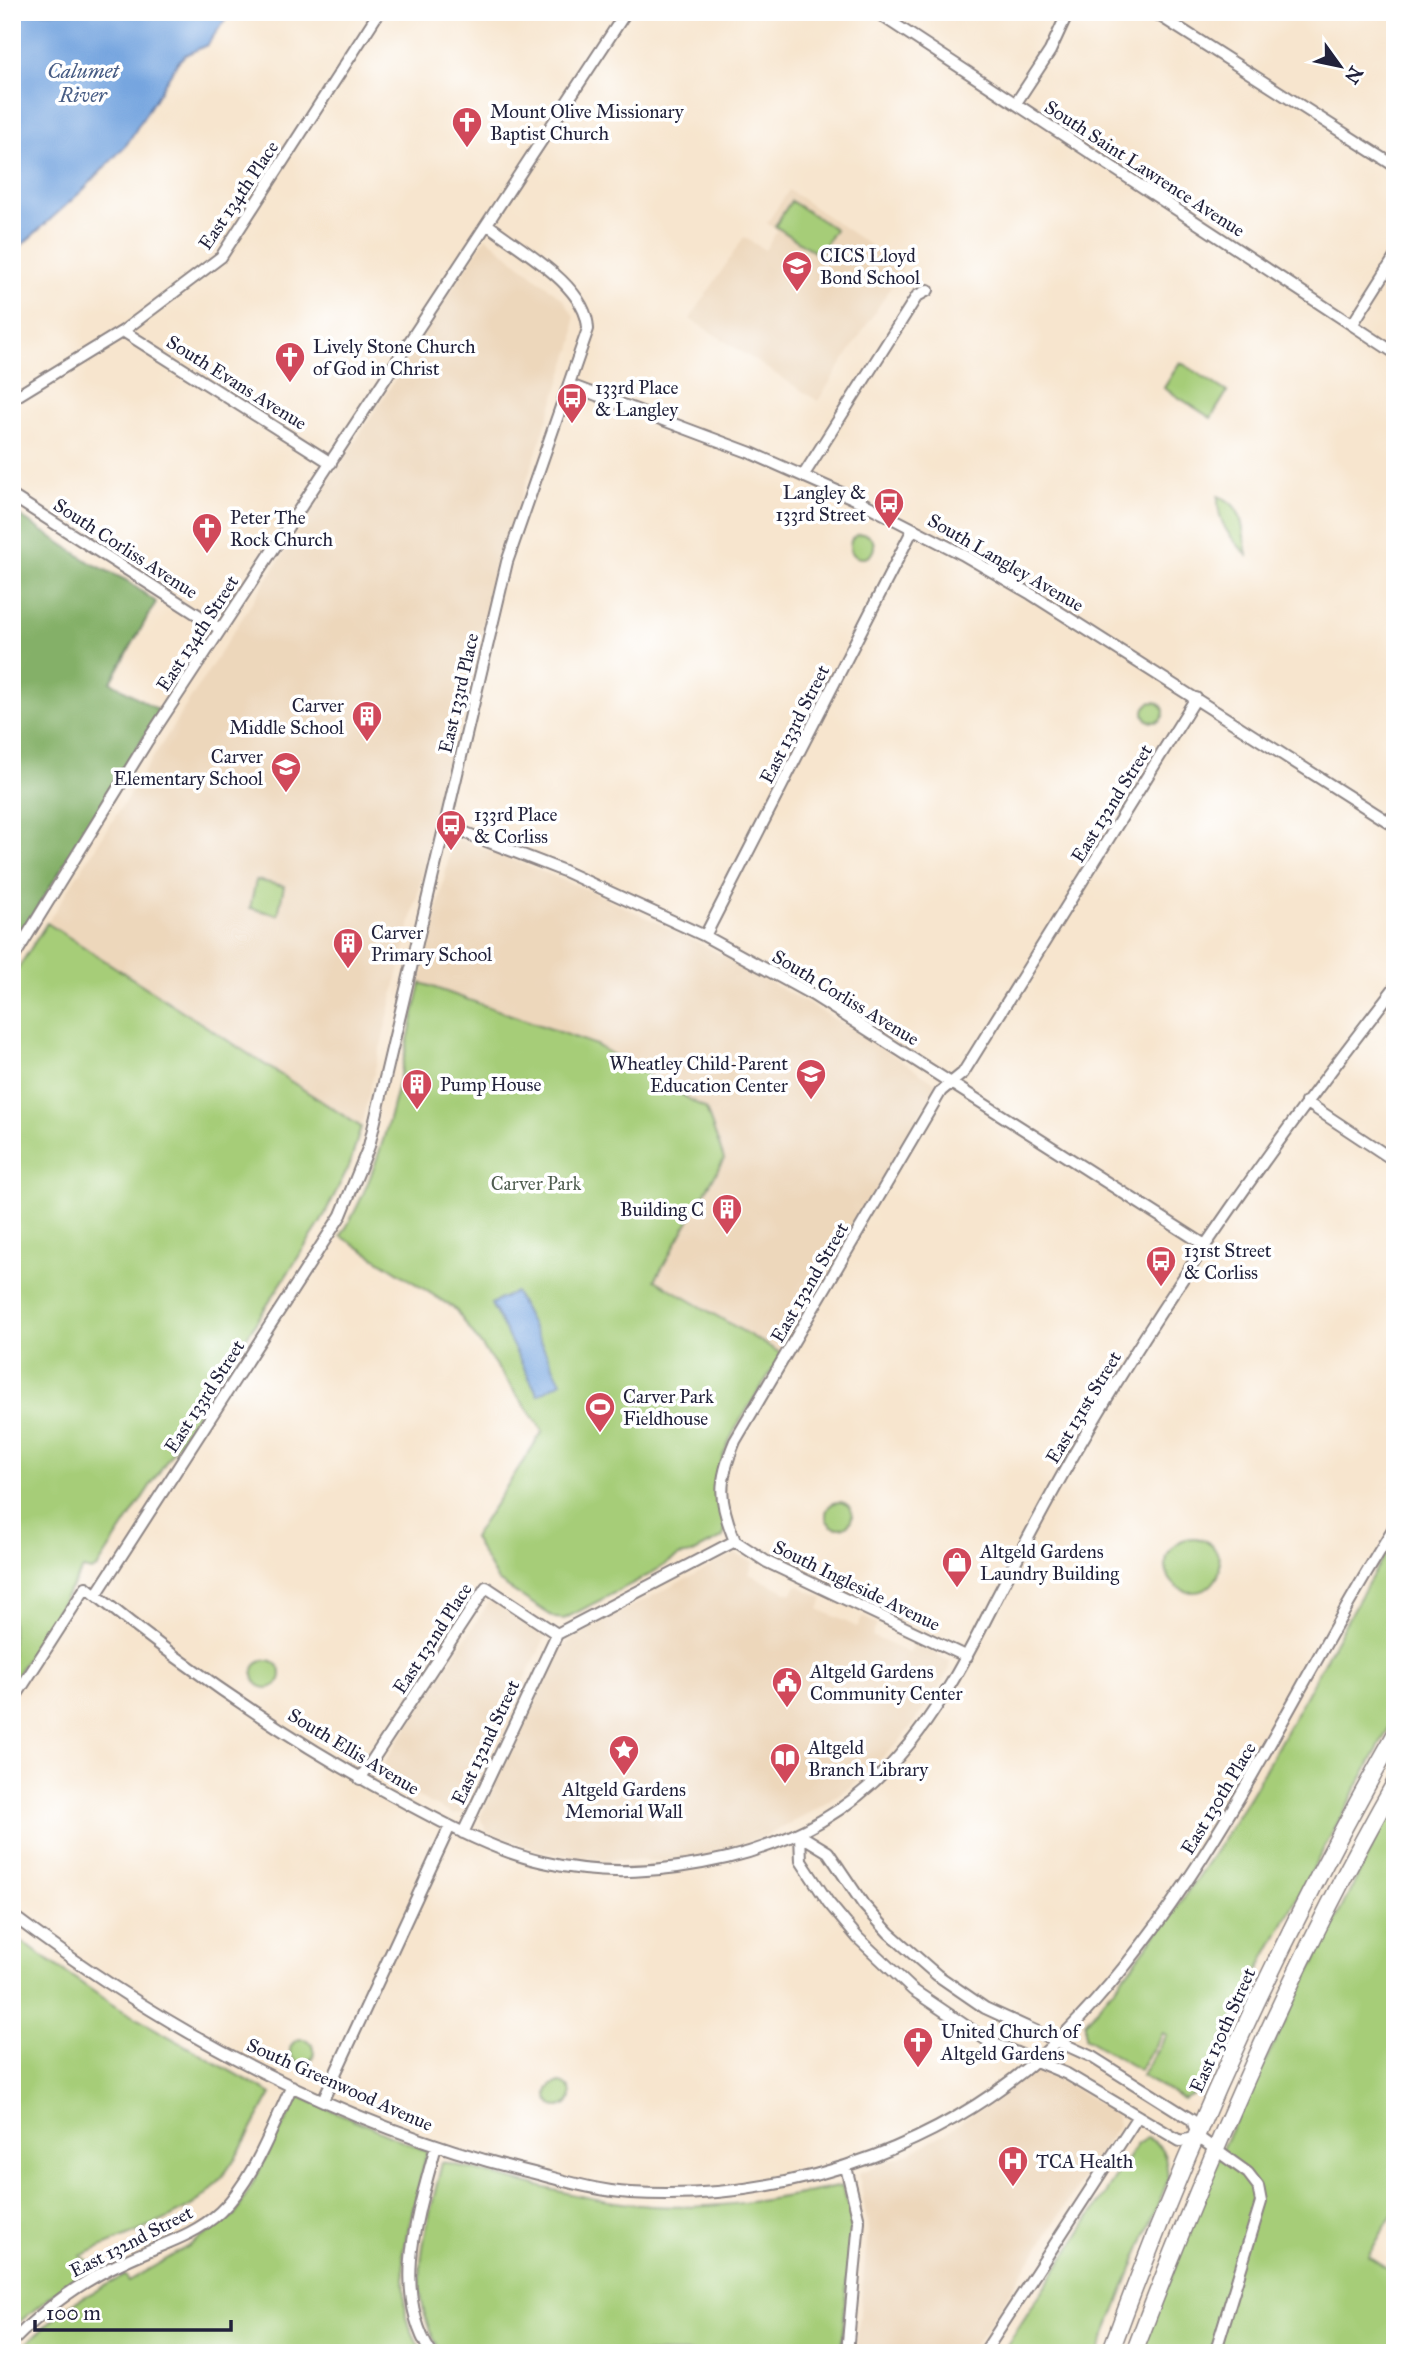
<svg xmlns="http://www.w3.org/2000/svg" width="1407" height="2365" font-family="'IM FELL Great Primer',serif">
  <rect width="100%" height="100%" fill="#fff"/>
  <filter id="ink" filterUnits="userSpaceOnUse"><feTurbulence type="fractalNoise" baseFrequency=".0143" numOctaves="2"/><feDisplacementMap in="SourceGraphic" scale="14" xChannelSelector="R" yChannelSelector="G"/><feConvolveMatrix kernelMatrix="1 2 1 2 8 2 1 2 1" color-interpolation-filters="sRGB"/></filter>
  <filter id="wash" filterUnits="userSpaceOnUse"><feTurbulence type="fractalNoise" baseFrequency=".00686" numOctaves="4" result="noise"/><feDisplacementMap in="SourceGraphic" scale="28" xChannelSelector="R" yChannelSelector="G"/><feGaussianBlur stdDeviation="1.57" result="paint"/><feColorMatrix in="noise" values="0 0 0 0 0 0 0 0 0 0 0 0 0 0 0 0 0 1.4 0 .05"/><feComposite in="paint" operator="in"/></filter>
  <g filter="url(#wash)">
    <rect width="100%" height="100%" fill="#f7e5ce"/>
    <path fill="#edd7bb" d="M 789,190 L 903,268 L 818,401 L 690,319 L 744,237 L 765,250 L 777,231 L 767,223 Z
      M 486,237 L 564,300 L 574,317 L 574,340 L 508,537 L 478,646 L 361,1127 L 47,923 Z
      M 460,839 L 591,891 L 712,949 L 863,1035 L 937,1084 L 782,1354 L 654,1280 L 724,1159 L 596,1045 L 421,983 L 452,843 Z
      M 735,1554 L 753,1562 L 749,1574 L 791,1594 L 797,1585 L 823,1598 L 819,1609 L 857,1627 L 863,1617 L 877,1624 L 872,1636 L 908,1653 L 914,1643 L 950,1661 L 948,1672 L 936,1693 L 898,1743 L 854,1784 L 822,1806 L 766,1836 L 706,1856 L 663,1861 L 588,1859 L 544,1852 L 487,1832 L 480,1817 L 560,1649 L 573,1638 L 613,1616 Z
      M 493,1601 L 544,1634 L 545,1638 L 461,1813 L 454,1815 L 379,1777 L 379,1771 L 489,1602 Z
      M 1035,2070 L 1078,2090 L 1115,2114 L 1118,2125 L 970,2353 L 856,2353 L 868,2230 L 859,2173 L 912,2152 L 947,2132 Z"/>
    <path fill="#a6cd78" stroke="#64785a" stroke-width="2" d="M 791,201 L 835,229 L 819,255 L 775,226 Z
      M 1180,362 L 1227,392 L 1211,418 L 1164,388 Z
      M 1218,496 C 1246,505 1242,532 1247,555 C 1229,536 1217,523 1218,496 Z
      M850 546a12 12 0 1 1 24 0a12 12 0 1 1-24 0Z
      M1144 712a10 10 0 1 1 20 0a10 10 0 1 1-20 0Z
      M 256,880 L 284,886 L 278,915 L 250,908 Z
      M 47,923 L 361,1127 L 350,1164 L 321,1222 L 97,1568 L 91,1571 L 83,1569 L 12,1682 L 12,978 Z
      M 421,983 L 596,1045 L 706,1109 L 724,1159 L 655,1280 L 782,1354 C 766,1382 727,1434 721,1464 C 716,1486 733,1522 722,1538 L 691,1554 L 679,1556 L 647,1576 L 564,1619 L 555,1618 L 498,1581 L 473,1538 L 543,1431 L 455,1309 L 341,1236 C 388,1160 400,1069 421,983 Z
      M826 1515a13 13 0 1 1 26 0a13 13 0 1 1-26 0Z
      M1166 1565a27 27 0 1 1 54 0a27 27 0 1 1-54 0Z
      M 1395,1538 L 1395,1717 L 1241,2002 L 1198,2092 L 1183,2099 L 1141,2076 L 1167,2035 L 1163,2033 L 1139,2070 L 1085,2038 L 1085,2023 C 1146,1951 1203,1875 1251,1794 C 1300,1709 1343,1622 1395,1538 Z
      M253 1674a14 14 0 1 1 28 0a14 14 0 1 1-28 0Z
      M 1395,1801 L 1395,2210 L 1368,2256 L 1395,2273 L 1395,2353 L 1141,2353 L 1224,2144 Z
      M 12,1935 L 113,2005 L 271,2094 C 252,2127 235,2167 207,2194 C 180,2219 115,2239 81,2256 L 96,2266 L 60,2289 L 12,2328 Z
      M290 2051a12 12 0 1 1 24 0a12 12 0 1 1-24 0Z
      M547 2095a12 12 0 1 1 24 0a12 12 0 1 1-24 0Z
      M 299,2096 L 427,2151 L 403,2252 L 406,2318 L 422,2353 L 15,2353 L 71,2304 L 125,2275 L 129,2281 L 189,2246 L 236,2214 Z
      M 1147,2138 C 1166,2145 1167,2162 1168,2180 L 1098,2353 L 1002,2353 L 1137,2144 Z
      M 442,2162 C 511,2178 580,2201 651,2206 C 716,2210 778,2199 842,2186 L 851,2213 L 851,2231 L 841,2353 L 442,2353 C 401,2291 428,2228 442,2162 Z"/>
    <path fill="#84b068" stroke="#536952" stroke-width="2" d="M 12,511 L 91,563 L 126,580 L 156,602 L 111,682 L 160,711 L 12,948 Z"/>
    <path fill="#76a5df" stroke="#4c648d" stroke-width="2" d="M 12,12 L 231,12 L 207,45 L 185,55 L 178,62 L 127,144 L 84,189 L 12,254 Z
      M 515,1292 L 561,1382 L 538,1395 L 491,1304 Z"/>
  </g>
  <g filter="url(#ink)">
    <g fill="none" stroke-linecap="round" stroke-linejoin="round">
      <g stroke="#8c8484" stroke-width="14">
        <path id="street" d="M 876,12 L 1395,353
          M 1154,12 L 1395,166
          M 1016,103 L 1050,51 L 1068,12
          M 1352,325 L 1395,257
          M 123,331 L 331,463
          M 570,385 L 751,453 L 855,499 L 962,554 L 1031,594 L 1395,826
          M 12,399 L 123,331 L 221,257 L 379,12
          M 803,476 L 917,296 L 928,290
          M 12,496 L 220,629
          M 445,825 L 564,871 L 705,936 L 813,995 L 1205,1245
          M 705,936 L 913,529
          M 12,960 L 146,743 L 626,12
          M 1306,1102 L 1395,1161
          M 735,1541 L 767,1562 L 967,1657
          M 96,1595 L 341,1215 L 369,1146 L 507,562 L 588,329 C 587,285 519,249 487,224
          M 12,1702 L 86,1587 C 186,1669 293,1743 408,1804 C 451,1827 495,1851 543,1862 C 605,1877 666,1872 727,1858 C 796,1841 852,1810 899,1756 C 940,1710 968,1655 996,1599 C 1023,1547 1050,1495 1080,1444 C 1172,1284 1281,1134 1395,987
          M 360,1779 L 486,1587 L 557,1634
          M 463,1833 L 557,1634 L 735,1541 C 718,1500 718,1482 735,1441 L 941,1091 L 963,1073 L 1196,698
          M 800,1835 L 828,1852 L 863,1904 L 889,1933 L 937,1975 L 985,2008 L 1092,2057 L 1192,2120 L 1198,2137 L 1248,2173 L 1258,2186 L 1261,2202 L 1215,2353
          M 800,1835 L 801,1861 L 828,1902 L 858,1938 L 913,1990 L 988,2041 L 1067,2074 L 1180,2141 L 1198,2137
          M 12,1915 C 167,2032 345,2128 534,2173 C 565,2181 598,2191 630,2193 C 797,2203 965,2142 1079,2019 C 1216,1873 1290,1693 1395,1526
          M 323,2100 L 450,1826
          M 846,2167 L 859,2221 L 847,2353
          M 12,2342 C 44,2309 83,2280 125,2261 C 158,2245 193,2237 220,2212 C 254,2180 272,2127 292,2086
          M 431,2353 C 391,2290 418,2213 436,2146
          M 984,2353 L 1138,2116"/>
      </g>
      <g stroke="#8c8484" stroke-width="19">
        <path id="secondary" d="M 1110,2353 C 1188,2140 1283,1932 1395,1735
          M 1134,2353 C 1208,2158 1292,1964 1395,1783"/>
      </g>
      <use href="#street" stroke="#fff" stroke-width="10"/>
      <use href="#secondary" stroke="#fff" stroke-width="16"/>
    </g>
  </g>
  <defs>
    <g id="church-pin" transform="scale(1.575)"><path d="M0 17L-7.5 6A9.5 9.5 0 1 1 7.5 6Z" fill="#d1495b" stroke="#fff"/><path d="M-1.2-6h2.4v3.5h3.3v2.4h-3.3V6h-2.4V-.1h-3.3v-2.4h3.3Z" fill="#fff"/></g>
    <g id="school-pin" transform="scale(1.575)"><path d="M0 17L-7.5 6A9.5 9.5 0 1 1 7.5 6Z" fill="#d1495b" stroke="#fff"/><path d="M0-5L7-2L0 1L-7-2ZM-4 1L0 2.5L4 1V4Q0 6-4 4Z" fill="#fff"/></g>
    <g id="bus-pin" transform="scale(1.575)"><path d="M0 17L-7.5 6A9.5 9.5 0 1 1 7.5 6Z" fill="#d1495b" stroke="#fff"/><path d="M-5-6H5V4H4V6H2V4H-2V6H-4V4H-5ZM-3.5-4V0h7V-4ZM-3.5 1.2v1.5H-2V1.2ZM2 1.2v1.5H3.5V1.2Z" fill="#fff"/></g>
    <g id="building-pin" transform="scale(1.575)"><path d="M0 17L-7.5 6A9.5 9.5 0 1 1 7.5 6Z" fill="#d1495b" stroke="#fff"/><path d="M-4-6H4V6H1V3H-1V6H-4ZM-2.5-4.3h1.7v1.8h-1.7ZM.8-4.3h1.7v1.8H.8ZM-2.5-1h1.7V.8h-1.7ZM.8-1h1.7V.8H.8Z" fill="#fff"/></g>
    <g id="stadium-pin" transform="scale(1.575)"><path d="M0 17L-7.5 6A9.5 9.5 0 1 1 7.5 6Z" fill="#d1495b" stroke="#fff"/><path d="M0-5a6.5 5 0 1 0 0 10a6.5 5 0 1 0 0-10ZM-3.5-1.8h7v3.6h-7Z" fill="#fff"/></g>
    <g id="shop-pin" transform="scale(1.575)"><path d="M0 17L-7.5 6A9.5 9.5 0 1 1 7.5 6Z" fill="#d1495b" stroke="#fff"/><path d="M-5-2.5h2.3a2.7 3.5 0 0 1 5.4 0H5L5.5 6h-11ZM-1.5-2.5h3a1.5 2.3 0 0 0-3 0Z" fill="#fff"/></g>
    <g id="civic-pin" transform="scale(1.575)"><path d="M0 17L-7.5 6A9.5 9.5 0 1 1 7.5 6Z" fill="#d1495b" stroke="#fff"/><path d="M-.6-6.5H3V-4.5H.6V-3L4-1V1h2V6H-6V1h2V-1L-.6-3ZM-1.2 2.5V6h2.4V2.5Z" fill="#fff"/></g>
    <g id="sight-pin" transform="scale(1.575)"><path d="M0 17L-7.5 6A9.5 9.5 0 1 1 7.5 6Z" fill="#d1495b" stroke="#fff"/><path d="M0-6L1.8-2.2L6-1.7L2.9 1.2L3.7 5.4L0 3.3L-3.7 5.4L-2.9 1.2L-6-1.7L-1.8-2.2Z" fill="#fff"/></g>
    <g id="library-pin" transform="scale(1.575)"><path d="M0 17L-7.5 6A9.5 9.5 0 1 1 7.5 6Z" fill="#d1495b" stroke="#fff"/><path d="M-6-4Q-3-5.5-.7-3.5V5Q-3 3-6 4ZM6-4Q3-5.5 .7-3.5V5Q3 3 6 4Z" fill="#fff"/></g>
    <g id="hospital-pin" transform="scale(1.575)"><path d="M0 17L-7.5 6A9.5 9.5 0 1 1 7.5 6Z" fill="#d1495b" stroke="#fff"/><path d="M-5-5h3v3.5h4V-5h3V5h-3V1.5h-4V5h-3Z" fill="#fff"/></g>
  </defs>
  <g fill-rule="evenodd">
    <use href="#church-pin" x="467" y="122"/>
    <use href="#school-pin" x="797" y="266"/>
    <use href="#church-pin" x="290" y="357"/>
    <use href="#bus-pin" x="572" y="398"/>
    <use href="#bus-pin" x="889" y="503"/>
    <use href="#church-pin" x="207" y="528"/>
    <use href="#building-pin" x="367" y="716"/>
    <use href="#school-pin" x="286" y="767"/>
    <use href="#bus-pin" x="451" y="825"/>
    <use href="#building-pin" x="348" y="943"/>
    <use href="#school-pin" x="811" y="1074"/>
    <use href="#building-pin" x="417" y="1084"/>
    <use href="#building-pin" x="727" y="1209"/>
    <use href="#bus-pin" x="1161" y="1261"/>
    <use href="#stadium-pin" x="600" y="1407"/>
    <use href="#shop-pin" x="957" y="1562"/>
    <use href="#civic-pin" x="787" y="1682"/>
    <use href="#sight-pin" x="624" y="1750"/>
    <use href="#library-pin" x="785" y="1758"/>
    <use href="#church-pin" x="918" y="2042"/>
    <use href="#hospital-pin" x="1013" y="2161"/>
  </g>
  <g text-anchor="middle" stroke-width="7" stroke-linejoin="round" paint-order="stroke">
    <g font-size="19" fill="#22223b" stroke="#fff" text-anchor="start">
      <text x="490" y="118">Mount Olive Missionary<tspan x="490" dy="22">Baptist Church</tspan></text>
      <text x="820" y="262">CICS Lloyd<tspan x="820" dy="22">Bond School</tspan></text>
      <text x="313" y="353">Lively Stone Church<tspan x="313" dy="22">of God in Christ</tspan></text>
      <text x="595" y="394">133rd Place<tspan x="595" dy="22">&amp; Langley</tspan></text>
      <text x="866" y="499" text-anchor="end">Langley &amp;<tspan x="866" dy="22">133rd Street</tspan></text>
      <text x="230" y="524">Peter The<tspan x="230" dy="22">Rock Church</tspan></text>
      <text x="344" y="712" text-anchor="end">Carver<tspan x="344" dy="22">Middle School</tspan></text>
      <text x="263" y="763" text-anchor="end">Carver<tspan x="263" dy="22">Elementary School</tspan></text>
      <text x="474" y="821">133rd Place<tspan x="474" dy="22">&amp; Corliss</tspan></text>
      <text x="371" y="939">Carver<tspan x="371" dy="22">Primary School</tspan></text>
      <text x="788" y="1070" text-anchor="end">Wheatley Child-Parent<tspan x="788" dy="22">Education Center</tspan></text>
      <text x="440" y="1091">Pump House</text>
      <text x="704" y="1216" text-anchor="end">Building C</text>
      <text x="1184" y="1257">131st Street<tspan x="1184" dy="22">&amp; Corliss</tspan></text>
      <text x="623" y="1403">Carver Park<tspan x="623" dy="22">Fieldhouse</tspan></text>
      <text x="980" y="1558">Altgeld Gardens<tspan x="980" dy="22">Laundry Building</tspan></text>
      <text x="810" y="1678">Altgeld Gardens<tspan x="810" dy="22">Community Center</tspan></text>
      <text x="808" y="1754">Altgeld<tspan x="808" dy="22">Branch Library</tspan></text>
      <text x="624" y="1796" text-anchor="middle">Altgeld Gardens<tspan x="624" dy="22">Memorial Wall</tspan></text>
      <text x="941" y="2038">United Church of<tspan x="941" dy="22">Altgeld Gardens</tspan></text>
      <text x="1036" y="2168">TCA Health</text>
    </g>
    <g font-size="19" fill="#22223b" stroke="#fff">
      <text transform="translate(1145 168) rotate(33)" y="7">South Saint Lawrence Avenue</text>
      <text transform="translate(238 195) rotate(-56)" y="7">East 134th Place</text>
      <text transform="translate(237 382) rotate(32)" y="7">South Evans Avenue</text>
      <text transform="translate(126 548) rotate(33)" y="7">South Corliss Avenue</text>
      <text transform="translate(1006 562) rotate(30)" y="7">South Langley Avenue</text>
      <text transform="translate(197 633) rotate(-57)" y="7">East 134th Street</text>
      <text transform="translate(458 693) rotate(-77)" y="7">East 133rd Place</text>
      <text transform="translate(794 724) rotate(-63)" y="7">East 133rd Street</text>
      <text transform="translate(1111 803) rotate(-58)" y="7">East 132nd Street</text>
      <text transform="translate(846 997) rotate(31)" y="7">South Corliss Avenue</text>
      <text transform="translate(809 1282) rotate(-60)" y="7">East 132nd Street</text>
      <text transform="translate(204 1396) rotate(-57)" y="7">East 133rd Street</text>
      <text transform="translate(1083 1407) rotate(-59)" y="7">East 131st Street</text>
      <text transform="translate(857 1585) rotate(26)" y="7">South Ingleside Avenue</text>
      <text transform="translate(432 1638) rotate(-57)" y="7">East 132nd Place</text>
      <text transform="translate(485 1742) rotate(-65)" y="7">East 132nd Street</text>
      <text transform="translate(354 1751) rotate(31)" y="7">South Ellis Avenue</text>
      <text transform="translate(1218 1798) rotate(-59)" y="7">East 130th Place</text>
      <text transform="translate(1222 2030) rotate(-66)" y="7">East 130th Street</text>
      <text transform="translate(340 2084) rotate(24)" y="7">South Greenwood Avenue</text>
      <text transform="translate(131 2241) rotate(-27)" y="7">East 132nd Street</text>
    </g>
    <g font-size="19" fill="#505e50" stroke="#fff">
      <text x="536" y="1190">Carver Park</text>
    </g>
    <g font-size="21" font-style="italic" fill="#485d85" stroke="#fff">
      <text x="83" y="78">Calumet<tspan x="83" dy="24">River</tspan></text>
    </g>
  </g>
  <rect width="1407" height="2365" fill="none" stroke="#fff" stroke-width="42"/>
  <g transform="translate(1340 66) rotate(123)" stroke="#ffffff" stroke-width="5" paint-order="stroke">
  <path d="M0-5L12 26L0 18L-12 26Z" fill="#22223b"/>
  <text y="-10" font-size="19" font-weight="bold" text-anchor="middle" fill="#22223b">N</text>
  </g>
  <path d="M35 2320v10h196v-10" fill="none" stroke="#22223b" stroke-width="3.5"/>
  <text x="46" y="2320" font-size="21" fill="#22223b" stroke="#ffffff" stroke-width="5" paint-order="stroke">100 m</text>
</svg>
